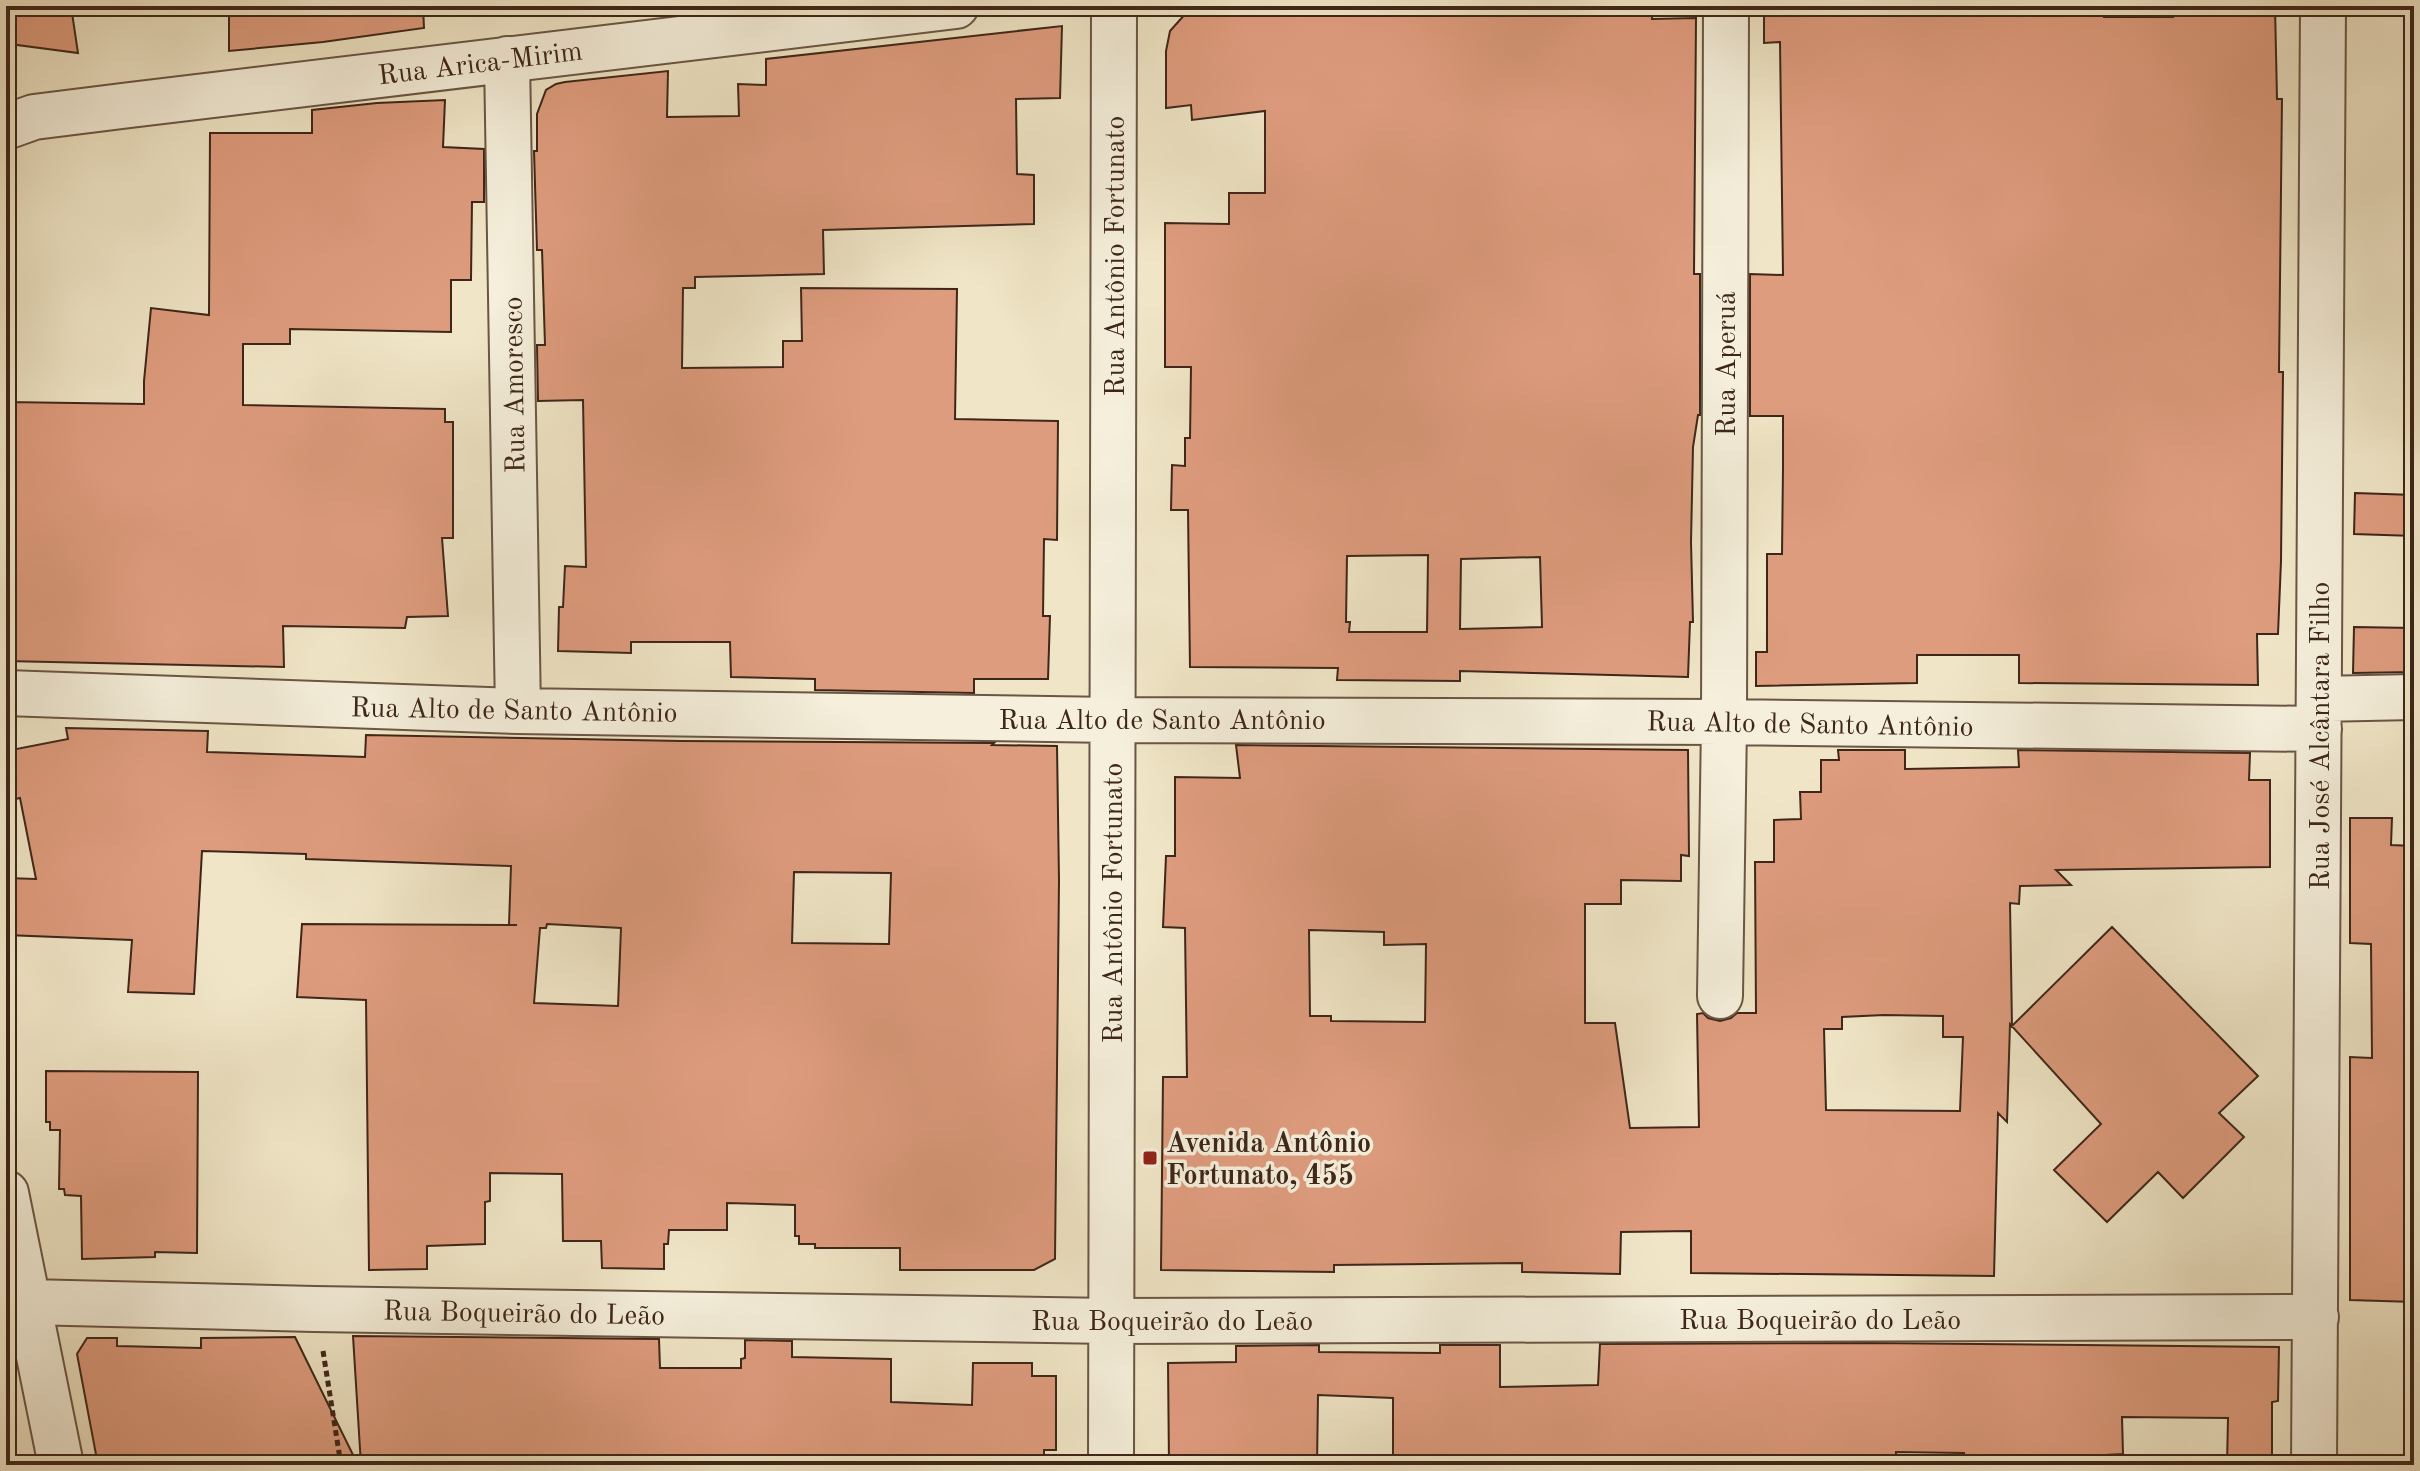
<svg xmlns="http://www.w3.org/2000/svg" width="2420" height="1471" font-family="'Old Standard TT',serif">
  <rect width="100%" height="100%" fill="#f0e6c7"/>
  <filter id="stains"><feTurbulence type="fractalNoise" baseFrequency=".0025" numOctaves="4"/><feColorMatrix values="0 0 0 0 .2 0 0 0 0 .09 0 0 0 0 .02 0 0 0 .5 -.17"/></filter>
  <radialGradient id="worn" r=".72"><stop offset=".6" stop-color="#630" stop-opacity="0"/><stop offset="1" stop-color="#630" stop-opacity=".3"/></radialGradient>
  <path fill="#de9c7e" stroke="#3e2619" stroke-width="2" fill-rule="evenodd" d="M 6,6 L 71,6 L 78,53 L 10,44 Z
    M 229,6 L 423,6 L 424,28 L 323,42 L 229,51 Z
    M 1230,6 L 1653,6 L 1652,19 L 1696,18 L 1694,274 L 1700,274 L 1700,415 L 1698,415 L 1693,447 L 1691,542 L 1693,622 L 1690,622 L 1688,677 L 1460,671 L 1460,681 L 1337,680 L 1338,668 L 1190,667 L 1188,510 L 1171,510 L 1172,465 L 1185,466 L 1185,438 L 1190,438 L 1191,367 L 1165,367 L 1165,223 L 1229,224 L 1229,193 L 1265,193 L 1265,111 L 1192,120 L 1191,105 L 1166,108 L 1166,51 L 1170,31 L 1187,12 ZM 1428,555 L 1427,632 L 1349,632 L 1350,622 L 1346,622 L 1347,556 ZM 1540,557 L 1542,627 L 1460,629 L 1461,559 Z
    M 1764,6 L 2104,6 L 2104,17 L 2173,17 L 2173,6 L 2275,6 L 2277,99 L 2282,99 L 2279,372 L 2283,372 L 2281,561 L 2278,634 L 2257,634 L 2258,685 L 2019,683 L 2019,655 L 1917,655 L 1917,683 L 1756,686 L 1756,652 L 1767,652 L 1767,554 L 1782,554 L 1783,468 L 1783,416 L 1750,416 L 1750,274 L 1783,275 L 1780,42 L 1764,43 Z
    M 1062,26 L 1060,98 L 1016,99 L 1017,174 L 1034,175 L 1034,224 L 823,230 L 824,274 L 695,277 L 695,288 L 683,288 L 682,368 L 783,367 L 783,341 L 802,341 L 801,288 L 957,289 L 955,419 L 1058,421 L 1057,540 L 1044,539 L 1043,616 L 1050,616 L 1048,679 L 974,679 L 974,693 L 815,690 L 815,679 L 731,677 L 730,642 L 631,642 L 631,653 L 558,651 L 559,607 L 563,607 L 565,566 L 586,567 L 583,400 L 538,401 L 537,345 L 545,345 L 542,250 L 537,250 L 534,151 L 537,151 L 537,114 L 546,90 L 556,84 L 565,82 L 668,71 L 667,117 L 739,116 L 738,84 L 766,85 L 766,59 Z
    M 445,100 L 443,147 L 484,149 L 484,202 L 472,202 L 471,280 L 451,280 L 451,332 L 290,329 L 290,344 L 243,344 L 243,405 L 445,409 L 445,422 L 453,422 L 453,538 L 442,538 L 448,616 L 407,617 L 405,628 L 283,626 L 284,667 L 6,661 L 6,402 L 144,404 L 144,381 L 151,308 L 209,315 L 210,133 L 312,133 L 312,110 L 377,103 Z
    M 2355,493 L 2414,495 L 2414,536 L 2354,534 Z
    M 2354,627 L 2414,628 L 2414,672 L 2353,673 Z
    M 66,728 L 208,731 L 207,752 L 365,757 L 366,735 L 681,741 L 994,743 L 992,745 L 1057,746 L 1059,880 L 1055,1259 L 1034,1270 L 900,1270 L 900,1248 L 815,1248 L 815,1244 L 799,1244 L 799,1236 L 795,1236 L 795,1205 L 727,1203 L 727,1230 L 669,1230 L 668,1244 L 664,1244 L 664,1269 L 602,1268 L 601,1241 L 563,1241 L 562,1174 L 490,1173 L 490,1201 L 485,1202 L 485,1244 L 427,1246 L 427,1269 L 369,1270 L 366,1000 L 297,997 L 302,924 L 517,925 L 509,925 L 511,866 L 306,859 L 306,854 L 202,851 L 194,994 L 128,992 L 132,940 L 6,935 L 6,878 L 36,879 L 20,798 L 6,801 L 6,751 L 68,739 ZM 794,872 L 891,873 L 889,944 L 792,943 ZM 547,924 L 621,928 L 618,1006 L 534,1003 L 540,928 L 546,928 Z
    M 1236,745 L 1688,750 L 1689,856 L 1681,855 L 1681,881 L 1621,880 L 1621,904 L 1585,904 L 1585,1023 L 1615,1023 L 1630,1128 L 1699,1127 L 1697,1014 L 1703,1013 L 1708,1018 L 1720,1021 L 1731,1018 L 1737,1013 L 1756,1013 L 1755,862 L 1774,862 L 1774,820 L 1801,819 L 1800,792 L 1821,792 L 1821,760 L 1839,760 L 1838,750 L 1905,750 L 1905,769 L 2019,767 L 2018,750 L 2250,753 L 2249,780 L 2270,780 L 2270,867 L 2056,870 L 2071,885 L 2020,886 L 2019,904 L 2010,903 L 2012,1026 L 2112,927 L 2258,1076 L 2219,1113 L 2244,1137 L 2183,1198 L 2158,1172 L 2107,1222 L 2054,1170 L 2101,1124 L 2010,1024 L 2007,1122 L 1998,1113 L 1994,1276 L 1691,1273 L 1691,1231 L 1621,1232 L 1620,1274 L 1522,1272 L 1522,1263 L 1334,1265 L 1334,1272 L 1161,1270 L 1163,1077 L 1187,1077 L 1185,928 L 1163,927 L 1166,856 L 1175,856 L 1175,777 L 1240,778 ZM 1309,930 L 1384,932 L 1384,945 L 1426,944 L 1425,1022 L 1331,1021 L 1331,1016 L 1310,1016 ZM 1884,1015 L 1943,1016 L 1943,1037 L 1963,1037 L 1960,1111 L 1826,1110 L 1824,1029 L 1842,1029 L 1842,1017 Z
    M 2350,818 L 2392,818 L 2391,845 L 2414,846 L 2414,1302 L 2350,1300 L 2350,1057 L 2372,1058 L 2371,944 L 2350,943 Z
    M 46,1071 L 198,1072 L 197,1253 L 155,1252 L 155,1257 L 82,1259 L 81,1196 L 65,1195 L 64,1189 L 59,1189 L 60,1130 L 50,1130 L 50,1122 L 46,1122 Z
    M 353,1336 L 659,1339 L 660,1368 L 741,1368 L 741,1359 L 745,1358 L 745,1340 L 792,1341 L 792,1357 L 891,1359 L 891,1402 L 972,1405 L 973,1363 L 1032,1363 L 1032,1376 L 1056,1376 L 1056,1450 L 1044,1450 L 1044,1465 L 361,1465 Z
    M 295,1337 L 358,1465 L 98,1465 L 77,1354 L 87,1338 L 117,1338 L 117,1346 L 201,1348 L 201,1338 Z
    M 1869,1343 L 2279,1347 L 2278,1401 L 2272,1402 L 2272,1465 L 2227,1465 L 2228,1418 L 2122,1417 L 2123,1454 L 2106,1455 L 2106,1465 L 1970,1465 L 1970,1456 L 1964,1456 L 1964,1453 L 1896,1452 L 1896,1465 L 1393,1465 L 1393,1398 L 1318,1395 L 1317,1465 L 1169,1465 L 1168,1363 L 1236,1362 L 1236,1346 L 1319,1345 L 1319,1352 L 1440,1353 L 1440,1345 L 1500,1345 L 1500,1387 L 1598,1385 L 1600,1344 Z"/>
  <g fill="none" stroke-linecap="round" stroke-linejoin="round">
    <g stroke="#6a5644" stroke-width="48">
      <path id="minor" d="M 507,59 L 518,711
        M 6,127 L 34,117 L 130,105 L 956,6
        M 6,693 L 518,711 L 1113,720 L 1724,722 L 2319,729
        M 2319,699 L 2414,697
        M 1720,996 L 1724,722 L 1726,6
        M 6,1193 L 61,1465
        M 28,1302 L 314,1309 L 1111,1321 L 2316,1317
        M 1111,1465 L 1114,6
        M 2314,1465 L 2323,6"/>
    </g>
    <path stroke="#3e2619" stroke-width="5" stroke-dasharray="6 4" stroke-linecap="butt" d="M 323,1351 L 341,1465"/>
    <use href="#minor" stroke="#f5efdb" stroke-width="44"/>
  </g>
  <rect fill="#8f2418" stroke="#f5efdb" stroke-width="3" x="1142" y="1150" width="16" height="16" rx="4"/>
  <g text-anchor="middle" stroke-width="7" stroke-linejoin="round" paint-order="stroke">
    <g font-size="28" fill="#3e2619" stroke="#f5efdb">
      <text transform="translate(480 62) rotate(-7)" y="10">Rua Arica-Mirim</text>
      <text transform="translate(1114 256) rotate(-90)" y="10">Rua Antônio Fortunato</text>
      <text transform="translate(1725 364) rotate(-90)" y="10">Rua Aperuá</text>
      <text transform="translate(513 385) rotate(-91)" y="10">Rua Amoresco</text>
      <text transform="translate(514 709) rotate(1)" y="10">Rua Alto de Santo Antônio</text>
      <text x="1162" y="729">Rua Alto de Santo Antônio</text>
      <text transform="translate(1810 723) rotate(1)" y="10">Rua Alto de Santo Antônio</text>
      <text transform="translate(2319 736) rotate(-90)" y="10">Rua José Alcântara Filho</text>
      <text transform="translate(1112 903) rotate(-90)" y="10">Rua Antônio Fortunato</text>
      <text transform="translate(524 1312) rotate(1)" y="10">Rua Boqueirão do Leão</text>
      <text x="1820" y="1329">Rua Boqueirão do Leão</text>
      <text x="1172" y="1330">Rua Boqueirão do Leão</text>
    </g>
    <g font-size="28" font-weight="bold" fill="#3e2619" stroke="#f5efdb" text-anchor="start">
      <text x="1166" y="1152">Avenida Antônio<tspan x="1166" dy="32">Fortunato, 455</tspan></text>
    </g>
  </g>
  <rect width="2420" height="1471" fill="none" stroke="#f0e6c7" stroke-width="32"/>
  <rect x="8" y="8" width="2404" height="1455" fill="none" stroke="#3e2619" stroke-width="4"/>
  <rect x="16" y="16" width="2388" height="1439" fill="none" stroke="#3e2619" stroke-width="2"/>
  <rect width="100%" height="100%" filter="url(#stains)"/>
  <rect width="100%" height="100%" fill="url(#worn)"/>
</svg>
